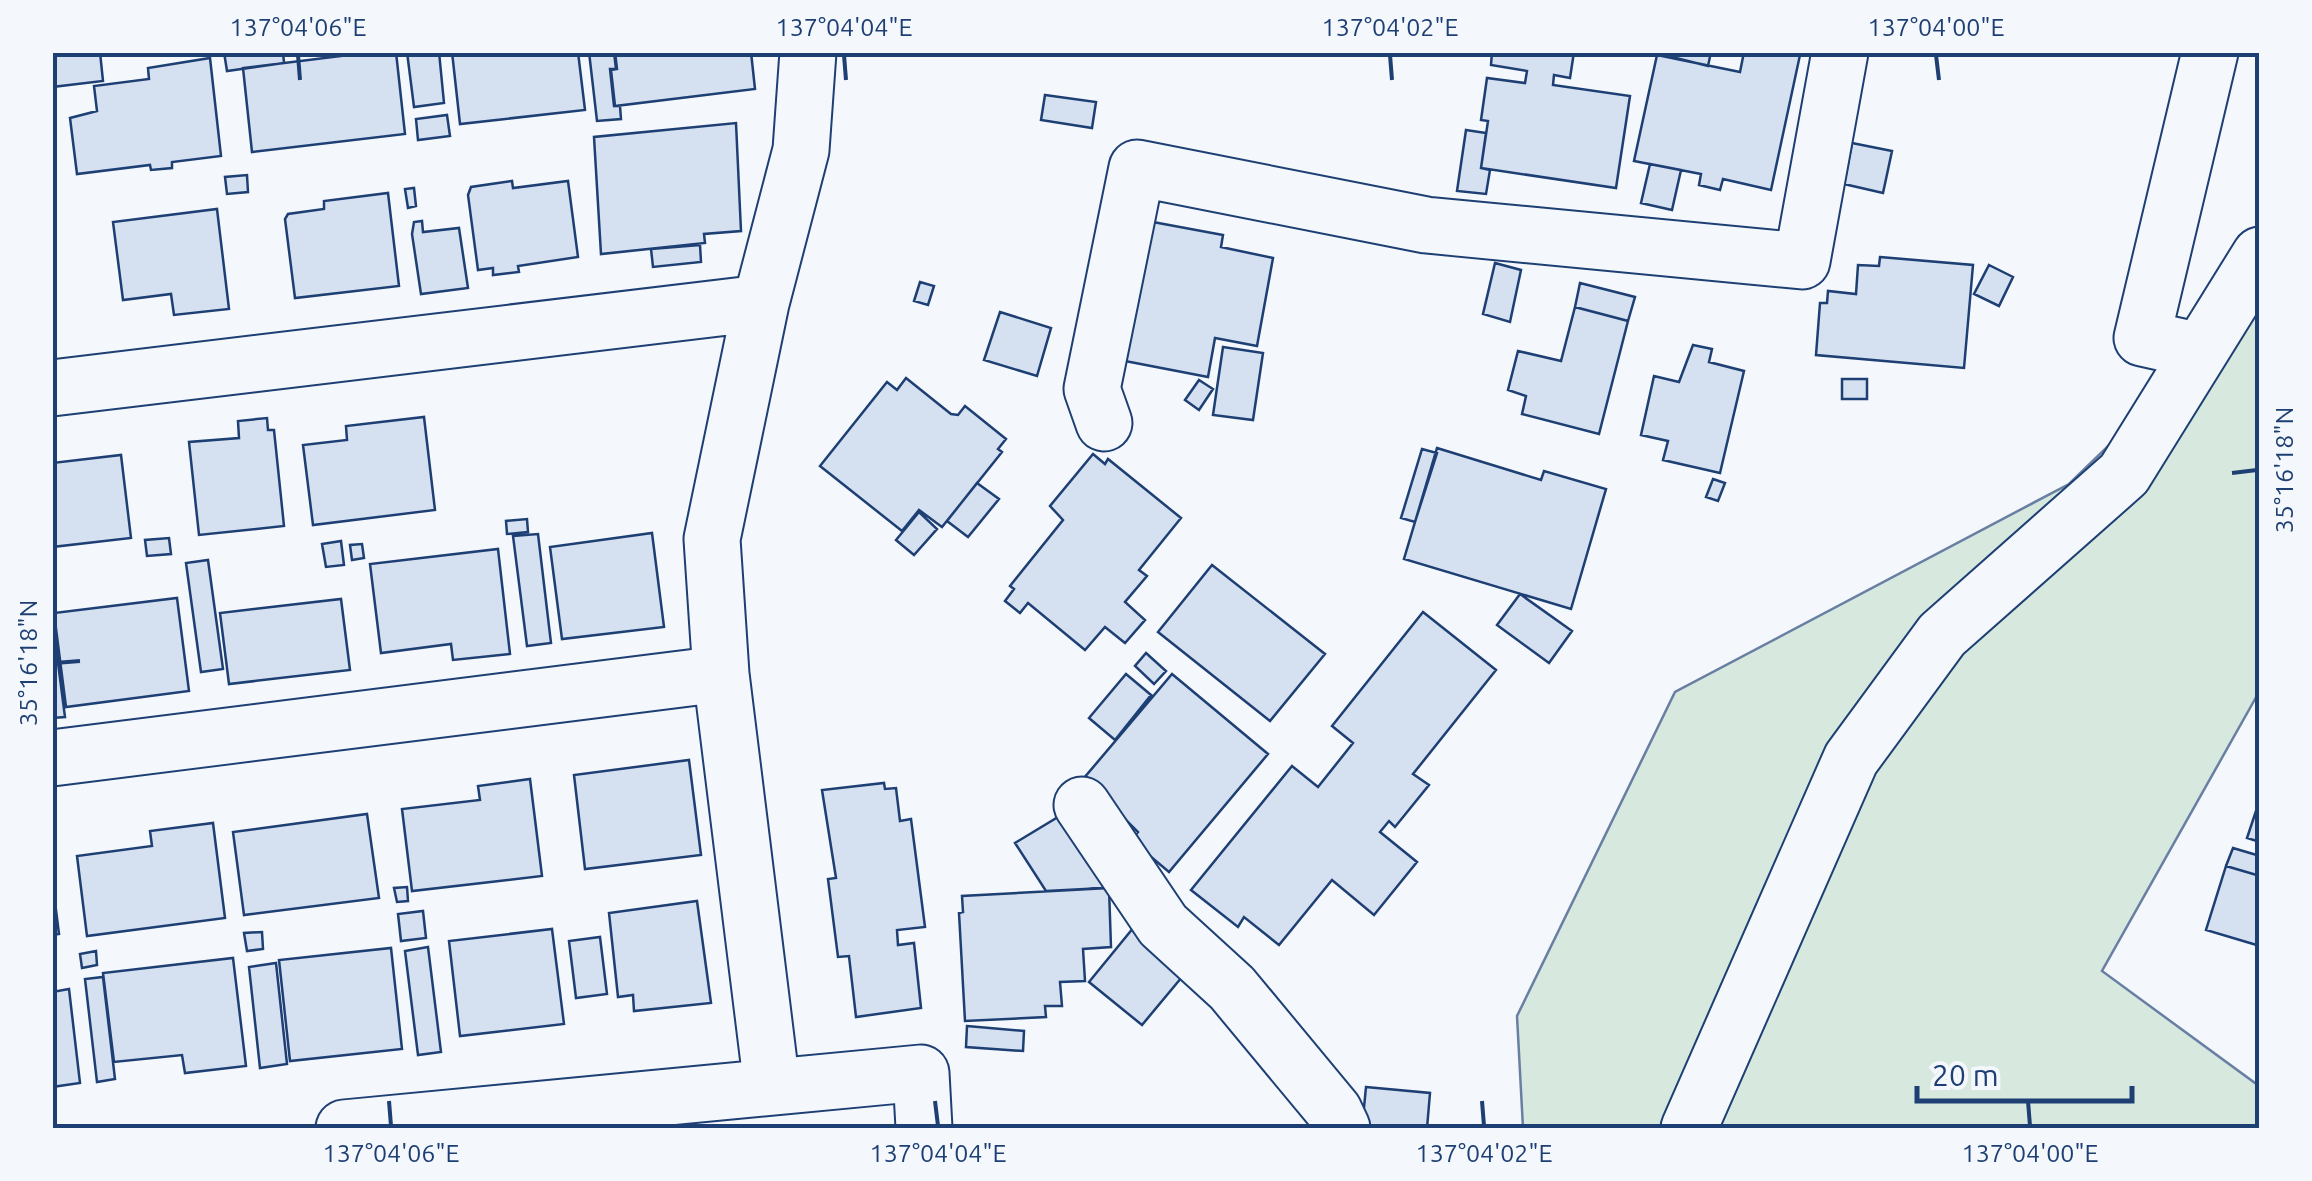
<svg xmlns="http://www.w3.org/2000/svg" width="2312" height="1181" font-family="Ubuntu,sans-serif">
  <rect width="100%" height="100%" fill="#f4f7fb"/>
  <path fill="#d7e8df" stroke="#687fa3" stroke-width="2.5" d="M 2259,300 L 2259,692 L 2102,971 L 2259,1086 L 2259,1128 L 1523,1128 L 1517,1016 L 1675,692 L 2069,484 Z"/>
  <path fill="#d5e0f0" stroke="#1d3f73" stroke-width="2.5" d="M 52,52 L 100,52 L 103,81 L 52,87 Z
    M 224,52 L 283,52 L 284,63 L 227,71 Z
    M 373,52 L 396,52 L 405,134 L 252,152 L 243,68 Z
    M 407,52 L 439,52 L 444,103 L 414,107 Z
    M 452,52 L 578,52 L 585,110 L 460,124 Z
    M 589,52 L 614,52 L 616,69 L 610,69 L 614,106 L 620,106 L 621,119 L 597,121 Z
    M 615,52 L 751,52 L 755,89 L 615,106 L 611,70 L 617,69 Z
    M 1492,52 L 1574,52 L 1570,78 L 1554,75 L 1553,85 L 1630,96 L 1616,188 L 1481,168 L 1488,121 L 1481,120 L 1487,78 L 1525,83 L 1527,71 L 1491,65 Z
    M 1668,52 L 1711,52 L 1708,66 L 1668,56 Z
    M 1744,52 L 1800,55 L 1771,190 L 1723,179 L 1720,190 L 1699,185 L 1701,174 L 1634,161 L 1657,55 L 1740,72 Z
    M 210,58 L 221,156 L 172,162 L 172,168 L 151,170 L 150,165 L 77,174 L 70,118 L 97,111 L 94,86 L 149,79 L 148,68 Z
    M 1045,95 L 1096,102 L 1092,128 L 1041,120 Z
    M 447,115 L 450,136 L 418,140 L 416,119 Z
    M 736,123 L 741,231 L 704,234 L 705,243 L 601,254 L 594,137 Z
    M 1466,130 L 1486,133 L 1481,168 L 1490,170 L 1486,194 L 1457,191 Z
    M 1852,143 L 1892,151 L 1883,193 L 1844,184 Z
    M 1650,164 L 1681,170 L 1672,210 L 1641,203 Z
    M 247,175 L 248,192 L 227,194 L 225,177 Z
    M 512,181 L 513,188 L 568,181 L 578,257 L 518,266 L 519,272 L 493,275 L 493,268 L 478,270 L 468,195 L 471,187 Z
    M 414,188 L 416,206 L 408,208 L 405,189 Z
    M 388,193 L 399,286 L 295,298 L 285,219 L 288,214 L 324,209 L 324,201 Z
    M 217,209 L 229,309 L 174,315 L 171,294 L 123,300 L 113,222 Z
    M 422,221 L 423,232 L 459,228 L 468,288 L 421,294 L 412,234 L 414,222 Z
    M 1153,222 L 1223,235 L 1221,247 L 1273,258 L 1257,346 L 1215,338 L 1208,377 L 1125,361 Z
    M 700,245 L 701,262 L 653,267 L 651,249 Z
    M 1880,257 L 1973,265 L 1964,368 L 1816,355 L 1820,303 L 1827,303 L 1828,291 L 1856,294 L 1858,265 L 1879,266 Z
    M 1495,263 L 1521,270 L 1510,322 L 1483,314 Z
    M 1989,265 L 2013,277 L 1999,306 L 1974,294 Z
    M 920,282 L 934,286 L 928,305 L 914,301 Z
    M 1580,283 L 1635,297 L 1628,321 L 1575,307 Z
    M 1575,307 L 1628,321 L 1599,434 L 1522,414 L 1526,396 L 1508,390 L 1518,351 L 1561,361 Z
    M 1000,312 L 1051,328 L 1037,376 L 984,360 Z
    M 1693,345 L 1712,349 L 1709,362 L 1744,371 L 1720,473 L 1663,460 L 1668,441 L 1641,435 L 1654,376 L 1679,382 Z
    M 1223,347 L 1263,353 L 1253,420 L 1213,415 Z
    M 906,378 L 951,414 L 958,415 L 965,406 L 1006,439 L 998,449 L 1002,452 L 942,527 L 919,510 L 902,531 L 820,466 L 887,382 L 897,390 Z
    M 1842,379 L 1867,379 L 1867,399 L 1842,399 Z
    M 1199,380 L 1213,389 L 1199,410 L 1185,400 Z
    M 424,417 L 435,510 L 313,525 L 303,445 L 347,440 L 346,426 Z
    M 267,418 L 268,430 L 274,430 L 284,526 L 199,535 L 189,442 L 239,438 L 238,421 Z
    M 1437,448 L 1541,480 L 1544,471 L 1606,489 L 1571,609 L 1404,559 Z
    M 1422,449 L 1437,453 L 1415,522 L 1401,518 Z
    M 1093,454 L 1105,464 L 1108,459 L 1181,518 L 1139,570 L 1147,576 L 1125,602 L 1145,620 L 1125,643 L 1105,627 L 1085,650 L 1028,603 L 1020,613 L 1005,601 L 1014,589 L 1010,586 L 1063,520 L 1050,506 Z
    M 121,455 L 131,538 L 52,547 L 52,463 Z
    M 1713,479 L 1725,483 L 1718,501 L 1706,497 Z
    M 977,483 L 999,499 L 968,537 L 947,521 Z
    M 919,512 L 937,529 L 914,555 L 896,540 Z
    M 527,519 L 528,532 L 507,534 L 506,521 Z
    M 652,533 L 664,627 L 562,639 L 550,547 Z
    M 538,534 L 551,643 L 527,646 L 513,536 Z
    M 169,538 L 171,554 L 147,556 L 145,540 Z
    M 341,541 L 344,565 L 326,567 L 322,544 Z
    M 362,544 L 364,558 L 352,560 L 350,545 Z
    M 498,549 L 510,654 L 453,660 L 451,644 L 381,653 L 370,564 Z
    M 208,560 L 223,669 L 201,672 L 186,563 Z
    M 1212,565 L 1325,654 L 1270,721 L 1158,632 Z
    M 1520,594 L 1572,631 L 1549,663 L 1497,625 Z
    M 177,598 L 189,691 L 66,707 L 54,613 Z
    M 341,599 L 350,670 L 229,684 L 220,613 Z
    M 1423,612 L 1496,670 L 1413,774 L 1429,785 L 1395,827 L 1389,821 L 1380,832 L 1417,862 L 1374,915 L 1332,880 L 1279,945 L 1244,917 L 1238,927 L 1191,890 L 1292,766 L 1318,787 L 1353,743 L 1332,726 Z
    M 52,616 L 65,717 L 52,718 Z
    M 1146,653 L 1166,671 L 1154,684 L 1135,666 Z
    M 1126,674 L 1151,695 L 1115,740 L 1089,718 Z
    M 1172,674 L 1268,754 L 1169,872 L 1131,840 L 1138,832 L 1084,778 Z
    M 689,760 L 701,855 L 585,869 L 574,775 Z
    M 530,779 L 542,876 L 412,891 L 402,809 L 480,800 L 478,786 Z
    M 884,783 L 885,789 L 896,788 L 900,821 L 911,819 L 925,927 L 897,930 L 898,945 L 914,943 L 921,1008 L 856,1017 L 849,956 L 838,957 L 828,879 L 836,878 L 822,790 Z
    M 2260,799 L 2260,842 L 2247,838 Z
    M 367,814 L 379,898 L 244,915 L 233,832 Z
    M 1063,814 L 1096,873 L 1104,888 L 1046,891 L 1015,843 Z
    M 213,823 L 225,918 L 87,936 L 77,856 L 152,846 L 150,831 Z
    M 2233,848 L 2260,856 L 2260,876 L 2226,866 Z
    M 2226,866 L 2260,876 L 2260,946 L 2206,930 Z
    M 52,878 L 59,934 L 52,935 Z
    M 407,887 L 408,901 L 397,902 L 394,888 Z
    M 1109,888 L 1111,947 L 1083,949 L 1085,981 L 1060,982 L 1062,1006 L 1045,1006 L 1046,1017 L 965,1021 L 959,913 L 963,912 L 962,896 Z
    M 697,901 L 711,1003 L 634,1011 L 633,995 L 618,997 L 609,913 Z
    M 423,911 L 426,938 L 401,941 L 398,914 Z
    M 1134,927 L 1187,971 L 1142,1025 L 1089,982 Z
    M 552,929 L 564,1024 L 460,1036 L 449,941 Z
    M 262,932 L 263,949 L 247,951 L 244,933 Z
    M 600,937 L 607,994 L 576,998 L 569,941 Z
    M 428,947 L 441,1052 L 418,1055 L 405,951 Z
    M 391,948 L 402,1049 L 290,1061 L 279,960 Z
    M 96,951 L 97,965 L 82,968 L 80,954 Z
    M 233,958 L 246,1066 L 185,1073 L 182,1055 L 114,1062 L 103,973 Z
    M 276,963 L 287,1064 L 260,1068 L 249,967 Z
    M 103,977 L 115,1079 L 97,1082 L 85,979 Z
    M 69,989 L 80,1083 L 52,1087 L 52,992 Z
    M 967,1026 L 1024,1031 L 1023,1051 L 966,1047 Z
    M 1366,1087 L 1430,1093 L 1427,1128 L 1362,1128 Z"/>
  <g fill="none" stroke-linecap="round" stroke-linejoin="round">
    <g stroke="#1d3f73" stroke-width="59">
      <path id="street" d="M 2200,351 L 2142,338 L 2210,52
        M 52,388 L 761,303
        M 1104,423 L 1092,389 L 1137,168 L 1426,225 L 1802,261 L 1840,52
        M 52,758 L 721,674
        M 1082,805 L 1163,925 L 1232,988 L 1334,1111 L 1342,1128
        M 772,1087 L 721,674 L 712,539 L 761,303 L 801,150 L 808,52
        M 344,1128 L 921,1073 L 924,1128
        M 1689,1128 L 1851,759 L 1942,635 L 2124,474 L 2260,255"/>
    </g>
    <use href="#street" stroke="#f4f7fb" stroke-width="55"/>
  </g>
  <path fill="none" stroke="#1d3f73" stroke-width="4" d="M 298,55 L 300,80M 844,55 L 846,80M 1390,55 L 1392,80M 1936,55 L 1939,80M 2232,473 L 2257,470M 55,663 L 80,661M 389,1101 L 391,1126M 935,1101 L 938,1126M 1482,1101 L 1484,1126M 2028,1101 L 2030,1126"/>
  <rect width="2312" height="1181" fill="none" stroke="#f4f7fb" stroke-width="110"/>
  <path d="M1917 1086v15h215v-15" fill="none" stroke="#1d3f73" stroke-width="5"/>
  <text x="1932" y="1086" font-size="30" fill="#1d3f73" stroke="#f4f7fb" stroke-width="8" paint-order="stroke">20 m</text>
  <rect x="55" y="55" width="2202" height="1071" fill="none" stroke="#1d3f73" stroke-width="4"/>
  <g font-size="25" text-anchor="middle" fill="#1d3f73">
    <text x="298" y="36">137°04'06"E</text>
    <text x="844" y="36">137°04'04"E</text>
    <text x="1390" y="36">137°04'02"E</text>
    <text x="1936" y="36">137°04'00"E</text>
    <text transform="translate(2284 470) rotate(-90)" y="9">35°16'18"N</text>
    <text transform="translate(28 663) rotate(-90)" y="9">35°16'18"N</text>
    <text x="391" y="1162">137°04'06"E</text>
    <text x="938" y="1162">137°04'04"E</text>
    <text x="1484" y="1162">137°04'02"E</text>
    <text x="2030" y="1162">137°04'00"E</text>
  </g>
</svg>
